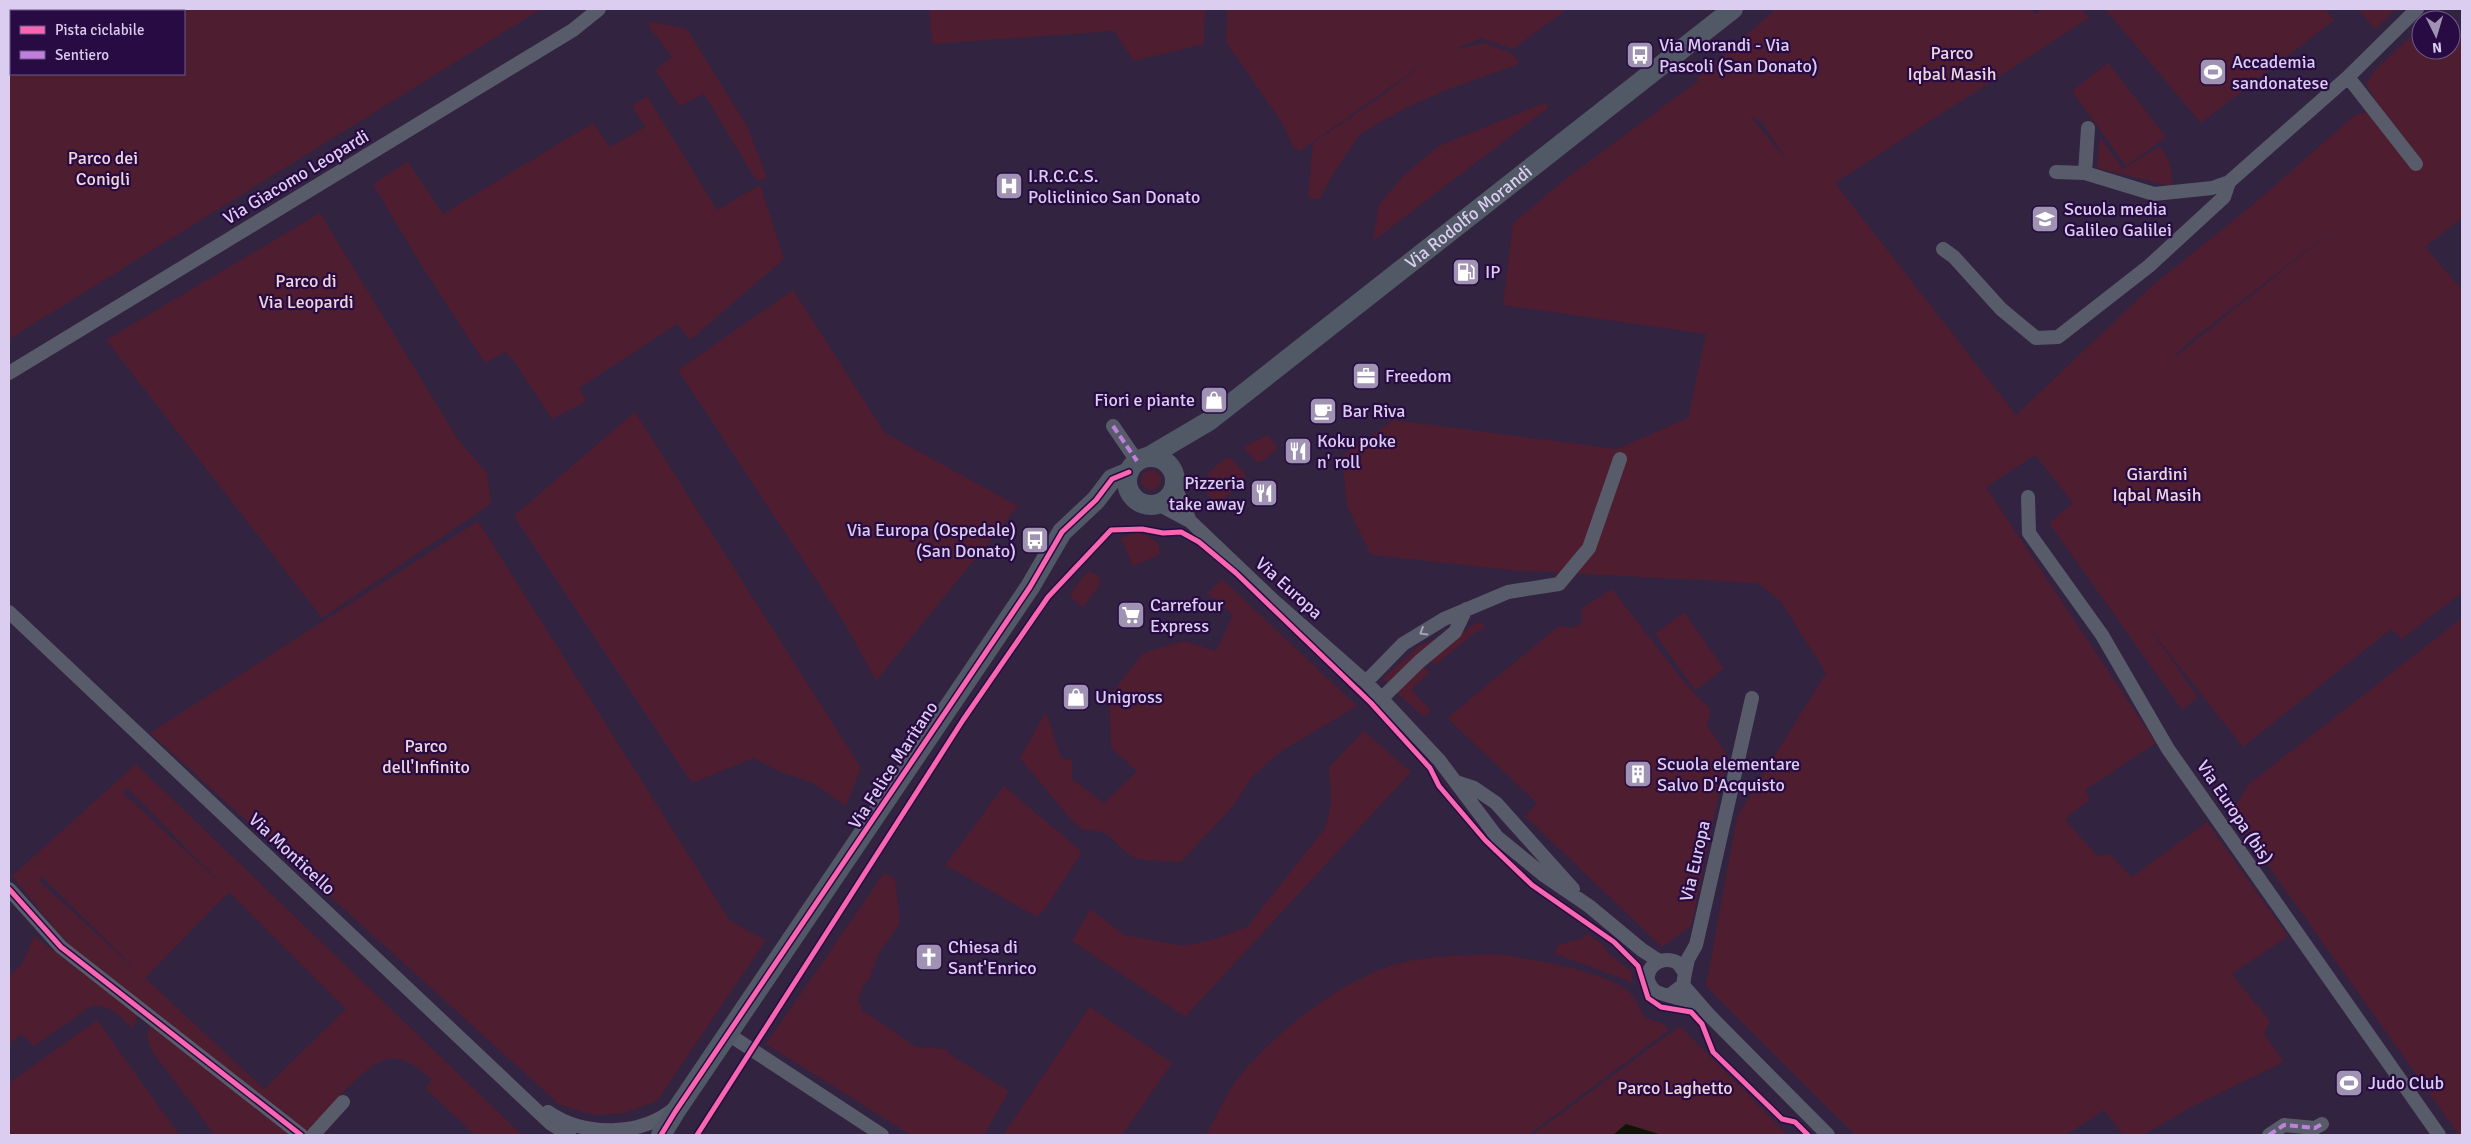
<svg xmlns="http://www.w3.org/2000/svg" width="2471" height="1144" font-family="Signika,sans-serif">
  <rect width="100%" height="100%" fill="#322340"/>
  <path fill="#4e1e30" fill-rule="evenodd" d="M 9,9 L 541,9 L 9,339 ZM 11,11 L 184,11 L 184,74 L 11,74 Z
    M 929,9 L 1205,9 L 1204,44 L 1134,61 L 1114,31 L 932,44 Z
    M 1227,9 L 1567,9 L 1513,49 L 1481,38 L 1452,50 L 1485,43 L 1513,54 L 1519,64 L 1444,91 L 1404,109 L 1360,134 L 1333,174 L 1319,200 L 1308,197 L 1313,143 L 1379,98 L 1427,61 L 1300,151 L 1293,147 L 1283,124 L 1226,42 Z
    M 1776,9 L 2030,9 L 2035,14 L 2042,9 L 2081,9 L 2089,18 L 1835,183 L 2016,415 L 2152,286 L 2250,207 L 2355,115 L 2381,109 L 2366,84 L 2374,71 L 2421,27 L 2421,50 L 2451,50 L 2451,22 L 2462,36 L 2462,218 L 2425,247 L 2462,290 L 2462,592 L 2402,639 L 2391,629 L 2243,747 L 2146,624 L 2198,697 L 2182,710 L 2049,523 L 2073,503 L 2035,455 L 1986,487 L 2156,743 L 2085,790 L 2090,799 L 2065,819 L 2097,856 L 2109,854 L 2132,877 L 2207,822 L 2288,936 L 2232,974 L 2270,1021 L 2264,1034 L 2284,1062 L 2195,1105 L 2143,1135 L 2123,1135 L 2104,1110 L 2066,1135 L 1855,1135 L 1706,986 L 1737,817 L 1826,673 L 1781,602 L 1758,583 L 1512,570 L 1371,555 L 1347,506 L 1342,456 L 1393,420 L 1617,449 L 1688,418 L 1706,334 L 1503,305 L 1513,223 L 1568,177 L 1698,81 L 1697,78 ZM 1751,117 L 1761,121 L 1788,162 ZM 2343,222 L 2175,357 L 2174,356 L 2190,341 Z
    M 2105,9 L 2325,9 L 2334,20 L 2201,123 Z
    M 2358,9 L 2396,9 L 2375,29 Z
    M 649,21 L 687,29 L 748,128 L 767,178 L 756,180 L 704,94 L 680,106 L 655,70 L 672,57 L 650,28 Z
    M 2108,63 L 2166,137 L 2126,166 L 2072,91 Z
    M 647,96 L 717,210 L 760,185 L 784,259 L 690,340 L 677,324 L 579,388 L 587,401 L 552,419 L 514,361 L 505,352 L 485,363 L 423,268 L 373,184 L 408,162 L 443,214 L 593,123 L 610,147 L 645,127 L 632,106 Z
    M 1544,103 L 1549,107 L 1373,241 L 1379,205 L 1405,174 L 1439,146 Z
    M 2100,138 L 2123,169 L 2160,146 C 2169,160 2174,169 2171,186 L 2097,168 Z
    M 320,213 L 459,441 L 487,473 L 491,504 L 322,618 L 106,340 Z
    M 793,290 L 885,433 L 1018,506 L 876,681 L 845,624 L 678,370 Z
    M 635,412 L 861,768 L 846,806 L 813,783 L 778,771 L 754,758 L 692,783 L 514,516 Z
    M 1268,435 L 1278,448 L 1264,460 L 1257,463 L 1243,447 Z
    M 1226,458 L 1231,458 L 1245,474 L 1245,478 L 1221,502 C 1205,500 1201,485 1210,472 C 1214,467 1221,462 1226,458 Z
    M1141 480a10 10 0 1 1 20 0a10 10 0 1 1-20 0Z
    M 478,521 L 730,921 L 766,940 L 657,1101 L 624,1113 L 594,1115 L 560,1105 L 150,733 Z
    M 1137,533 C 1149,536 1162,540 1159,555 L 1133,566 L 1121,538 Z
    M 1088,571 L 1097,575 L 1100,580 L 1099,586 L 1083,607 L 1072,599 L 1071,593 Z
    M 1222,579 L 1357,706 L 1280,752 L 1251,778 L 1234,805 L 1181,862 C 1169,861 1141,862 1131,856 C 1110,841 1114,829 1083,830 L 1067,815 L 1020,758 L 1046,712 L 1061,757 L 1072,761 L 1072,779 L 1104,803 L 1137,771 L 1111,748 L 1109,697 L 1143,653 L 1184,641 L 1216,651 L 1233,615 L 1207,593 Z
    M 1612,589 L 1687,686 L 1711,710 L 1707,726 L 1727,755 L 1691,926 L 1662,947 L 1525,816 L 1537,803 L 1447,718 L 1559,626 L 1572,628 L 1582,623 L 1582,608 Z
    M 1684,612 L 1724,669 L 1695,690 L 1655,634 Z
    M 2462,618 L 2462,1135 L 2459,1135 L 2231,813 L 2249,784 Z
    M 1482,622 L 1485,628 L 1473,634 L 1435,665 L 1430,659 L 1474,624 Z
    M 1434,639 L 1428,649 L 1388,684 L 1383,678 L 1419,646 Z
    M 1423,667 L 1430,672 L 1411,689 L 1431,711 L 1424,717 L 1398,694 L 1401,688 Z
    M 1364,731 L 1411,772 L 1185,1017 L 1072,941 L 1090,909 L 1124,935 L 1183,946 L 1212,940 L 1247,927 L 1326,827 L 1331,802 L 1329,767 Z
    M 136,764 L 522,1135 L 475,1135 L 425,1088 L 432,1080 C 421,1071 411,1060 396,1059 C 368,1055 325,1115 307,1135 L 69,946 L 12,876 ZM 127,788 L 218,880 L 218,881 L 123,793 ZM 42,877 L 132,965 L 132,966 L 39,881 ZM 229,892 L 346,1009 L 264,1089 L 145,978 Z
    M 1004,786 L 1082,852 L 1045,909 L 1037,917 L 945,865 Z
    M 884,873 L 895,879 L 900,923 L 877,956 L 870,978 L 863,985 L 858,1000 L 862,1010 L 916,1047 L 946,1049 L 948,1053 L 1009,1091 L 984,1135 L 911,1135 L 766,1044 Z
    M 1587,934 L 1601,943 L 1610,955 L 1632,972 L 1632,982 L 1555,954 L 1558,945 L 1581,939 Z
    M 34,936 L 138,1013 L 133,1029 C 119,1016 111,1004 91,1006 L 34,1046 L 21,1034 L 9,1044 L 9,975 L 21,966 Z
    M 1496,954 C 1532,960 1601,969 1629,992 C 1636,997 1640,1011 1645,1018 L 1664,1024 L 1669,1030 L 1528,1135 L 1206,1135 C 1217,1116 1226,1092 1240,1076 C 1276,1032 1336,984 1390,966 C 1423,955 1461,956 1496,954 Z
    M 1090,1007 L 1172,1063 L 1122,1135 L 1003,1135 Z
    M 97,1020 L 179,1135 L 9,1135 L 9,1083 Z
    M 150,1026 L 291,1135 L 215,1135 L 151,1050 L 147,1036 Z
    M 1680,1026 L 1788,1135 L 1532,1135 Z"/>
  <path fill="#0f1406" d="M 1626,1124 L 1662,1135 L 1613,1135 Z"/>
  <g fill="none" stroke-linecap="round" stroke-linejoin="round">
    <path stroke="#585c6a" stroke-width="14" d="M 2348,77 L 2416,164
      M 2056,172 L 2085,173 L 2154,194 L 2212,188 L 2229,182 L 2348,77 L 2417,9
      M 2085,173 L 2088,128
      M 1943,249 L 1954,257 L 2001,309 L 2036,338 L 2058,337 L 2149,266 L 2224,197 L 2229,182
      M 9,373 L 573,30 L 599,9
      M 1113,426 L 1137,461
      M 1174,485 L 1190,521
      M 2028,497 L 2029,533 L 2102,635 L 2168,749 L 2439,1135
      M 1158,504 L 1190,521 L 1274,601 L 1366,682 L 1439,760 L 1497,837 L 1545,876 L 1589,906 L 1642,950 L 1659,961
      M 9,612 L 550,1123 L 569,1135
      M 1366,682 L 1403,644 L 1444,619 L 1508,592 L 1559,584 L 1589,548 L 1620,459
      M 1381,699 L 1420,661 L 1455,632 L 1466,609
      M 1456,782 L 1474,788 L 1496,803 L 1573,889
      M 9,889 L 61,947 L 301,1135
      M 1685,973 L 1688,959 L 1696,945 L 1752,698
      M 1683,985 L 1710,1016 L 1828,1135
      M 1670,995 L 1683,985 L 1685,973 L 1678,963 C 1657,952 1637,975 1655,991 C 1659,994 1689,1001 1697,1003
      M 728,1034 L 882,1135
      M 548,1112 C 584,1137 642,1137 676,1107
      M 313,1135 L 343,1102
      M 2269,1135 L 2284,1125 L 2315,1128 L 2322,1124"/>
    <g stroke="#515966" stroke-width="20">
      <path id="s1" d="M 1148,457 L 1209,421 L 1733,9"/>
      <circle cx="1151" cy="481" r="24"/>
      <path d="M 661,1135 L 675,1112 L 1030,587 L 1062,532 L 1096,500 L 1112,479 L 1129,472"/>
    </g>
    <path stroke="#c07fdc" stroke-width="4" stroke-dasharray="8 4" stroke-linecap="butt" d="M 1113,426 L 1137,461
      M 2269,1135 L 2284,1125 L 2315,1128 L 2322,1124"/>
    <g stroke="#280b42" stroke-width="8">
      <path id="cycleway" d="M 9,889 L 61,947 L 301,1135
        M 661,1135 L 675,1112 L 1030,587 L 1062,532 L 1096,500 L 1112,479 L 1129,472
        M 697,1135 L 963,720 L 1048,597 L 1111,530 L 1142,529 L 1163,533 L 1181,532 L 1199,542 L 1236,573 L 1371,703 L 1430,768 L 1439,786 L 1485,840 L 1532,885 L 1614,942 L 1638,966 L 1648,998 L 1661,1007 L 1691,1012 L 1702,1024 L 1713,1052 L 1782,1119 L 1795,1122 L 1808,1135"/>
    </g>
    <use href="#cycleway" stroke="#f766af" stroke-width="5"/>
  </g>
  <defs><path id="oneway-chevron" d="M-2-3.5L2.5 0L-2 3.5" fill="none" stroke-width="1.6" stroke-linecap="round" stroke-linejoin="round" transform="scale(1.25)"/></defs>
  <use stroke="#a7a0ba" href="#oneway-chevron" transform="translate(1423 632) rotate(149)"/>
  <defs>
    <g id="bus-square" transform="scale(1.4375)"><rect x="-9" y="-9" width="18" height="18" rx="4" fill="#a092b2" stroke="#280b42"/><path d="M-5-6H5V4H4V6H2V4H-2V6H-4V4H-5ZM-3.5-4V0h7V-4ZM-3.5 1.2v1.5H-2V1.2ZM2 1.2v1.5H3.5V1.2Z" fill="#fff"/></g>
    <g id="stadium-square" transform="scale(1.4375)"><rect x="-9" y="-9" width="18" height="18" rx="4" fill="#a092b2" stroke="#280b42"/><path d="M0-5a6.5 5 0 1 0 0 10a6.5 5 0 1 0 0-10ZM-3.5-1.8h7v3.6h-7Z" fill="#fff"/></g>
    <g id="hospital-square" transform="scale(1.4375)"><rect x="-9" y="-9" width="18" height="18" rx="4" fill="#a092b2" stroke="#280b42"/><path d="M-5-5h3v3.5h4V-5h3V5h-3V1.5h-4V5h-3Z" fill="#fff"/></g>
    <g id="school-square" transform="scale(1.4375)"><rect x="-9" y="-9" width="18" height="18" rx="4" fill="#a092b2" stroke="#280b42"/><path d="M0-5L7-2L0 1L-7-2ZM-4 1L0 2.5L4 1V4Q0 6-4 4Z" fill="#fff"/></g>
    <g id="fuel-square" transform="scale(1.4375)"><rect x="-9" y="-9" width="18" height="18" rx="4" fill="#a092b2" stroke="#280b42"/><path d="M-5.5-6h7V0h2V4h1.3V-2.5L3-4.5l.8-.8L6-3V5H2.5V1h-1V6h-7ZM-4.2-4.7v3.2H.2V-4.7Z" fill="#fff"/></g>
    <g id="office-square" transform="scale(1.4375)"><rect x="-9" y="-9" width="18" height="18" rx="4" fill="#a092b2" stroke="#280b42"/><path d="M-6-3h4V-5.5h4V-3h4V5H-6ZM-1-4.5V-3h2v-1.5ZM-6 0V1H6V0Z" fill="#fff"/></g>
    <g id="shop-square" transform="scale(1.4375)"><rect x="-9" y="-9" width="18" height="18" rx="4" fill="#a092b2" stroke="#280b42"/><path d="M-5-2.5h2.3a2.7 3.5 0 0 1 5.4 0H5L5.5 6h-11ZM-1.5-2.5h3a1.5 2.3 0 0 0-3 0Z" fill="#fff"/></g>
    <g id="cafe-square" transform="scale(1.4375)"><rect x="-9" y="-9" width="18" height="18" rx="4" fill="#a092b2" stroke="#280b42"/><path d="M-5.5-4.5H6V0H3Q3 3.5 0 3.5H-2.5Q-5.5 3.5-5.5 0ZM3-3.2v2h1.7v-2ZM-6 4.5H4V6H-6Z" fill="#fff"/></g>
    <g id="restaurant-square" transform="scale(1.4375)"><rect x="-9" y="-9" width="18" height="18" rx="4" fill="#a092b2" stroke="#280b42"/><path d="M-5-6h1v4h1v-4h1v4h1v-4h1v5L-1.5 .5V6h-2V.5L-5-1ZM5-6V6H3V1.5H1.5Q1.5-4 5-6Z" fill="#fff"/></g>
    <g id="supermarket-square" transform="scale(1.4375)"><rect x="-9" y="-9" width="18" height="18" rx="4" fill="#a092b2" stroke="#280b42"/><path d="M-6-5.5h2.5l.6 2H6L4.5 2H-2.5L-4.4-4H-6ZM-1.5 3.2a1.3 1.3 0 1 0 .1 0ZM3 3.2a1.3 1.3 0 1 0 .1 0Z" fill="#fff"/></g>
    <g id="building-square" transform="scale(1.4375)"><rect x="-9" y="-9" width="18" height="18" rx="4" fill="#a092b2" stroke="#280b42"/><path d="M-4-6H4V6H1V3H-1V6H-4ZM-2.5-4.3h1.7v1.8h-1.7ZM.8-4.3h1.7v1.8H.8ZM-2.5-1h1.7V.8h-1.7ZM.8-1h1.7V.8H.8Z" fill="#fff"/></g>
    <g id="church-square" transform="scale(1.4375)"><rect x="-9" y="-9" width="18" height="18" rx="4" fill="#a092b2" stroke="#280b42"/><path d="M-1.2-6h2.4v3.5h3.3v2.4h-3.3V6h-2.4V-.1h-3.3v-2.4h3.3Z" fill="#fff"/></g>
  </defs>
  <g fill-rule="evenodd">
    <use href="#bus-square" x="1640" y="55"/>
    <use href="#stadium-square" x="2213" y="72"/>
    <use href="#hospital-square" x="1009" y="186"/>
    <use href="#school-square" x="2045" y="219"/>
    <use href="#fuel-square" x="1466" y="272"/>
    <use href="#office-square" x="1366" y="376"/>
    <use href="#shop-square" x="1214" y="400"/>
    <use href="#cafe-square" x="1323" y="411"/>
    <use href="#restaurant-square" x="1298" y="451"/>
    <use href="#restaurant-square" x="1264" y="493"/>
    <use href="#bus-square" x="1035" y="540"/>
    <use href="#supermarket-square" x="1131" y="615"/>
    <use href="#shop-square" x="1076" y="697"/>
    <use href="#building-square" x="1638" y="774"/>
    <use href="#church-square" x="929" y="957"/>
    <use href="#stadium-square" x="2349" y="1083"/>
  </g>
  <g text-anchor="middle" stroke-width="4.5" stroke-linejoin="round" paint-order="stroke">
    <g font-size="18" fill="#dbcdf0" stroke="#280b42" text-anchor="start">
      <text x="1659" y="51">Via Morandi - Via<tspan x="1659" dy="21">Pascoli (San Donato)</tspan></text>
      <text x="2232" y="68">Accademia<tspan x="2232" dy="21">sandonatese</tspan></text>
      <text x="1028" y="182">I.R.C.C.S.<tspan x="1028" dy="21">Policlinico San Donato</tspan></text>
      <text x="2064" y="215">Scuola media<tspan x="2064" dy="21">Galileo Galilei</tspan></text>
      <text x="1485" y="278">IP</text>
      <text x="1385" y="382">Freedom</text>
      <text x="1195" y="406" text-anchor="end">Fiori e piante</text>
      <text x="1342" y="417">Bar Riva</text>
      <text x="1317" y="447">Koku poke<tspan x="1317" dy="21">n' roll</tspan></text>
      <text x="1245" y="489" text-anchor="end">Pizzeria<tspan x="1245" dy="21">take away</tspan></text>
      <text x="1016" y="536" text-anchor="end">Via Europa (Ospedale)<tspan x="1016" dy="21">(San Donato)</tspan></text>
      <text x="1150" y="611">Carrefour<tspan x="1150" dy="21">Express</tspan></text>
      <text x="1095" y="703">Unigross</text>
      <text x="1657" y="770">Scuola elementare<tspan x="1657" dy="21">Salvo D'Acquisto</tspan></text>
      <text x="948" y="953">Chiesa di<tspan x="948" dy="21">Sant'Enrico</tspan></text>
      <text x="2368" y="1089">Judo Club</text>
    </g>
    <g font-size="18" fill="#f0d6dc" stroke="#280b42">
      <text x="1952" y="59">Parco<tspan x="1952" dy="21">Iqbal Masih</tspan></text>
      <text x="103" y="164">Parco dei<tspan x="103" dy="21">Conigli</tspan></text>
      <text x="306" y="287">Parco di<tspan x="306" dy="21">Via Leopardi</tspan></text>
      <text x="2157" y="480">Giardini<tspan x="2157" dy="21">Iqbal Masih</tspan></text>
      <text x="426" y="752">Parco<tspan x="426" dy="21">dell'Infinito</tspan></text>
      <text x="1675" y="1094">Parco Laghetto</text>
    </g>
    <g font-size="18" fill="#dbcdf0" stroke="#280b42">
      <text transform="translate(296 177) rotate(-31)" y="6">Via Giacomo Leopardi</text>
      <text dy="6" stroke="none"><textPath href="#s1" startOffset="401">Via Rodolfo Morandi</textPath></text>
      <text transform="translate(1289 588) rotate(42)" y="6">Via Europa</text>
      <text transform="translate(893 765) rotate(-57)" y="6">Via Felice Maritano</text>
      <text transform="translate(2235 812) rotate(56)" y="6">Via Europa (bis)</text>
      <text transform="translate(292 854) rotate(43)" y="6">Via Monticello</text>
      <text transform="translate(1695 861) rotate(-77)" y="6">Via Europa</text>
    </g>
  </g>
  <rect width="2471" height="1144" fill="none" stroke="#dbcdf0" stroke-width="20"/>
  <rect x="10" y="10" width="175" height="65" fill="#280b42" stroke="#705988"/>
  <rect x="20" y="26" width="25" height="8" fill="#f766af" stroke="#705988"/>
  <text x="55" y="35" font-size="15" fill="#dbcdf0">Pista ciclabile</text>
  <rect x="20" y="51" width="25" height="8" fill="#c07fdc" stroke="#705988"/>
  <text x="55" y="60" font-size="15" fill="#dbcdf0">Sentiero</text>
  <g transform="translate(2436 35) rotate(175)"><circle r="24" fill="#280b42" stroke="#705988"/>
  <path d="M0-4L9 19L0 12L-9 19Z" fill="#a092b2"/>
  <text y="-8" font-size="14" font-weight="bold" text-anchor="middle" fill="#dbcdf0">N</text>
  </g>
</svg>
